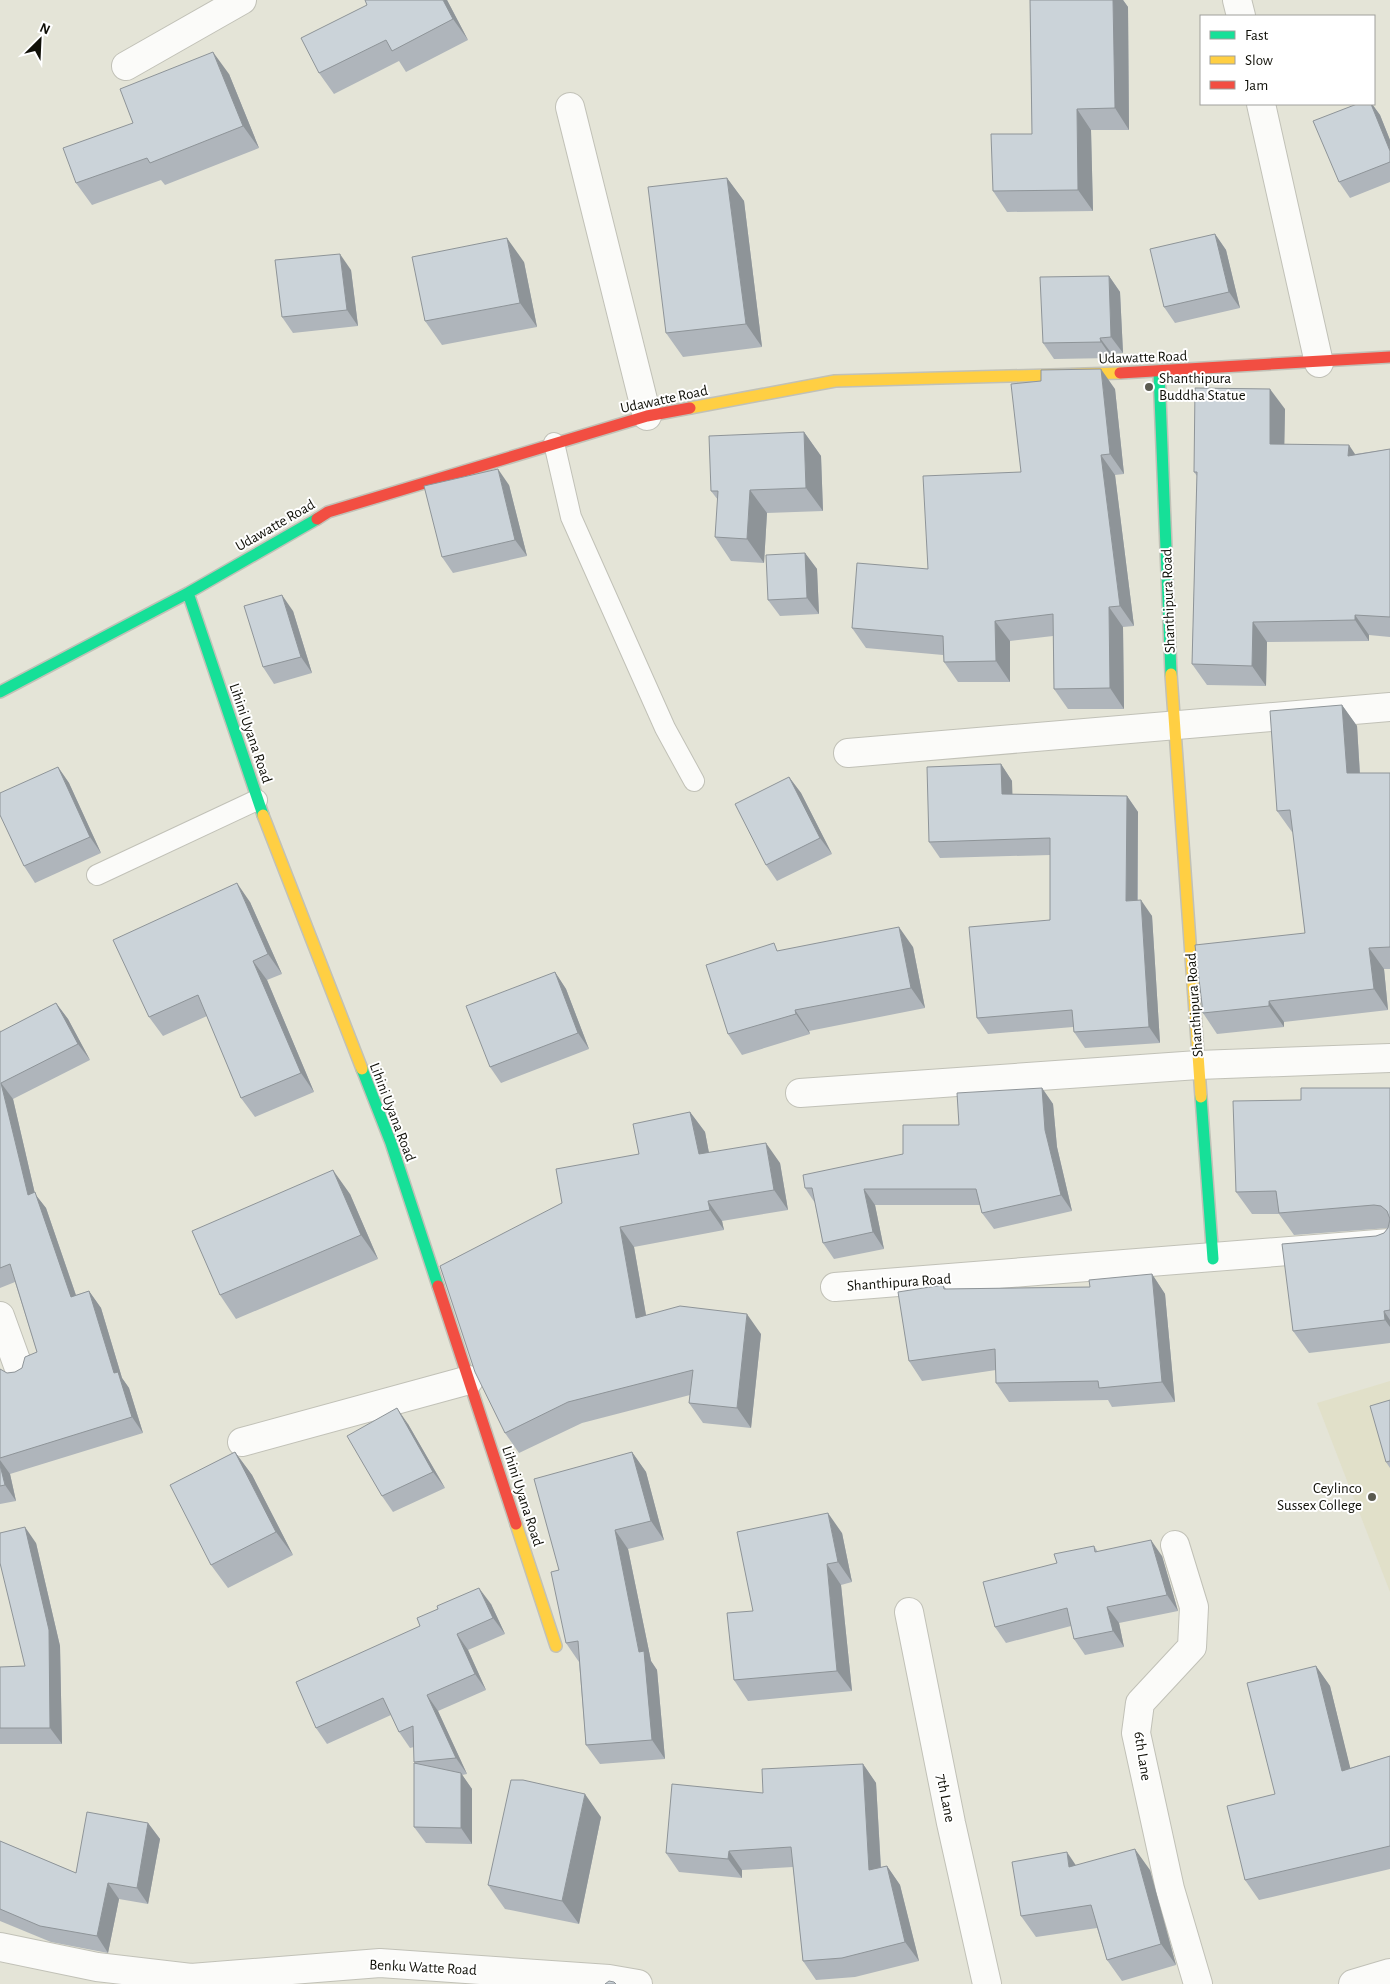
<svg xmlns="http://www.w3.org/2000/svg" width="1390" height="1984" font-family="'Alegreya Sans',sans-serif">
  <rect width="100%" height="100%" fill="#e4e4d7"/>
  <path fill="#e1e0c9" d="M 1390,1381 L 1390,1592 L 1317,1403 Z"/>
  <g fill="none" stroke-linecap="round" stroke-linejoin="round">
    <g stroke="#c1c1b7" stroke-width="22">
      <path id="lane" d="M 554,443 L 571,517 L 665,728 L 694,781
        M 97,875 L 257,800"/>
    </g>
    <g stroke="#c1c1b7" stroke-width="30">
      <path id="street" d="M 1237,0 L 1241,16
        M 126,66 L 242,0
        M 1261,104 L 1319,363
        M 570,107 L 647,416
        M 848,753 L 1390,707
        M 800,1093 L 1198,1065 L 1390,1058
        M 835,1287 L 1390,1243
        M 0,1316 L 21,1374
        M 242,1442 L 469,1380
        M 1175,1545 L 1194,1607 L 1192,1647 L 1140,1703 L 1136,1733 L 1170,1889 L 1198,1984
        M 909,1612 L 951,1823 L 987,1984
        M 0,1947 L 97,1967 L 191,1978 L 380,1963 L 609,1979 L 638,1984
        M 1353,1984 L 1390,1973"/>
    </g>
    <g stroke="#c1c1b7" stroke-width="14">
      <path id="fast" d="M 1159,372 L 1171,674
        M 188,593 L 263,815
        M 0,692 L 188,593 L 317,519
        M 362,1069 L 391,1143 L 438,1286
        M 1201,1097 L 1213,1259"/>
    </g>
    <g stroke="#c1c1b7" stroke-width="14">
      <path id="slow" d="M 690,408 L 835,381 L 1120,373
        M 1171,674 L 1201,1097
        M 263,815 L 362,1069
        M 516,1524 L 556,1646"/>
    </g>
    <g stroke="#c1c1b7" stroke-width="14">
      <path id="jam" d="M 1120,373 L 1390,357
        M 317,519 L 328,512 L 647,416 L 690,408
        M 438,1286 L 516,1524"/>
    </g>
    <use href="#lane" stroke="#fbfbf9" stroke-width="20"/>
    <use href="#street" stroke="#fbfbf9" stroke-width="28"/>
    <use href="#fast" stroke="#16e098" stroke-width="11"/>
    <use href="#slow" stroke="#ffcf43" stroke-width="11"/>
    <use href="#jam" stroke="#f24e42" stroke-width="11"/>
  </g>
  <path fill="#afb5bb" d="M 447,0 L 468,40 L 406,72 L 399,61 L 334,94 L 319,73 Z
    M 1030,0 L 1123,0 L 1128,7 L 1129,130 L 1091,130 L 1093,211 L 1007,212 L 993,191 L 1032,134 Z
    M 229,74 L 259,148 L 165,185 L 161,180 L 92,205 L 76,183 L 133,123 Z
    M 1357,104 L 1372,104 L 1380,115 L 1390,140 L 1390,182 L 1350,198 L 1339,182 Z
    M 727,178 L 744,201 L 762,347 L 683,357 L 666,333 Z
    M 1215,234 L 1226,250 L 1240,308 L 1175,323 L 1164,307 Z
    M 524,262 L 537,327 L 442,345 L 425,321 Z
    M 351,270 L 358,326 L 293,333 L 282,317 Z
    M 1109,276 L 1120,292 L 1123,353 L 1112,354 L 1112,358 L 1054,359 L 1043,343 Z
    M 1115,389 L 1124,474 L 1115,475 L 1134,626 L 1123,627 L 1124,709 L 1068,709 L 1054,689 L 1053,636 L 1010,641 L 1010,682 L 958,682 L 944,662 L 943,655 L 866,648 L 852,628 L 928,569 L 1021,472 Z
    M 1285,409 L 1284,444 L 1355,454 L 1390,449 L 1390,637 L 1369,635 L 1369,641 L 1267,642 L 1266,686 L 1207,685 L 1192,664 L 1197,476 L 1194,472 Z
    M 804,432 L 821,456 L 823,511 L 767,513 L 764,563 L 731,561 L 715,537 L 718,500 L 711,491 Z
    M 509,485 L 527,556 L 453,573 L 442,557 Z
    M 805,553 L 817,569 L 819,614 L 780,616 L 768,600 Z
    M 293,611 L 312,673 L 274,684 L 263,667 Z
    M 1342,705 L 1357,726 L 1360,773 L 1390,773 L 1390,969 L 1384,969 L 1388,1010 L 1284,1022 L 1284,1027 L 1217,1034 L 1203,1013 L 1305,933 L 1293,832 L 1292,832 L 1277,811 Z
    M 1001,764 L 1012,781 L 1012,794 L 1127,796 L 1138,812 L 1138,900 L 1152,916 L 1160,1043 L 1085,1048 L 1074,1032 L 1073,1027 L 988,1034 L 977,1018 L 1050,920 L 1050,855 L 940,858 L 929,842 Z
    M 58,767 L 69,783 L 101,853 L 35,883 L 24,866 Z
    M 789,777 L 801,793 L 832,854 L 777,881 L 766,865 Z
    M 250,902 L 282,974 L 267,980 L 314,1092 L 255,1117 L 241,1098 L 207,1016 L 163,1036 L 149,1017 Z
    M 913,947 L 925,1008 L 809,1031 L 810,1034 L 742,1055 L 728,1034 L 779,951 Z
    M 555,972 L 566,989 L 589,1049 L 501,1083 L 490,1067 Z
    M 56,1003 L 68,1019 L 90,1060 L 13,1099 L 35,1194 L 46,1208 L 76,1295 L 89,1291 L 101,1308 L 122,1378 L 129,1388 L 143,1433 L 10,1474 L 16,1501 L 0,1504 L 0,1369 L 7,1373 L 15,1372 L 22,1368 L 37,1352 L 15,1282 L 0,1288 L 0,1030 L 1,1032 Z
    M 1042,1088 L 1053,1104 L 1057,1147 L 1072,1211 L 994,1229 L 982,1213 L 980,1205 L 875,1205 L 884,1249 L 834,1259 L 823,1243 L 815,1203 L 805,1188 L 903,1154 L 959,1125 Z
    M 1390,1088 L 1390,1343 L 1309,1353 L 1293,1331 L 1376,1236 L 1384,1233 L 1388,1228 L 1294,1235 L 1279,1214 L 1252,1214 L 1236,1192 L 1301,1100 Z
    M 690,1112 L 705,1132 L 709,1153 L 780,1163 L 788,1210 L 722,1221 L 724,1230 L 634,1247 L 646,1315 L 761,1334 L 751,1428 L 703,1423 L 689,1403 L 690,1395 L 582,1423 L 519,1453 L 505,1433 L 562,1203 L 639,1154 Z
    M 350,1194 L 378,1259 L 236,1319 L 220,1295 Z
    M 1152,1274 L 1165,1294 L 1175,1402 L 1112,1407 L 1108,1400 L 1009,1402 L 996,1383 L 996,1370 L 922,1381 L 909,1361 L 943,1285 L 946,1289 L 1090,1287 Z
    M 1390,1400 L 1390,1468 L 1386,1462 Z
    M 408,1424 L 445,1488 L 393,1512 L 382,1496 Z
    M 235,1452 L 252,1475 L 293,1555 L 228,1588 L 211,1565 Z
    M 632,1452 L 646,1472 L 664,1540 L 628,1549 L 651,1661 L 657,1670 L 665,1759 L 600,1764 L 586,1745 L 579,1662 L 566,1643 L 559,1570 Z
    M 842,1533 L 852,1582 L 841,1585 L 852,1691 L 748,1701 L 734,1680 L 753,1611 Z
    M 36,1543 L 60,1646 L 62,1744 L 0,1744 L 0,1667 L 25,1666 Z
    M 1094,1546 L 1098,1552 L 1162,1556 L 1178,1611 L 1119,1623 L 1124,1647 L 1085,1655 L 1074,1639 L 1071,1626 L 1006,1643 L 995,1627 L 1057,1563 Z
    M 491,1604 L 505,1634 L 468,1650 L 486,1690 L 438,1711 L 467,1774 L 462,1775 L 472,1789 L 472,1844 L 426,1843 L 414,1827 L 415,1763 L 414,1762 L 414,1747 L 410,1748 L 399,1732 L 391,1715 L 327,1744 L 316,1728 L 438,1609 Z
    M 1316,1666 L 1330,1686 L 1350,1768 L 1390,1756 L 1390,1869 L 1259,1900 L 1245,1880 L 1275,1794 Z
    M 863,1764 L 876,1783 L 881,1867 L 887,1866 L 900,1885 L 919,1961 L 855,1977 L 816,1980 L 803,1961 L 793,1867 L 742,1870 L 742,1878 L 679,1872 L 666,1853 L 763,1793 Z
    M 601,1817 L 579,1924 L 505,1909 L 488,1885 Z
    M 148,1823 L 160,1839 L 148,1904 L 119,1899 L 108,1953 L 51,1942 L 0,1921 L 0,1841 L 76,1873 Z
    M 1076,1865 L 1150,1870 L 1176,1965 L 1122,1981 L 1107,1960 L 1097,1928 L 1036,1937 L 1021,1916 Z"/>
  <path fill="#8e9498" d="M 443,0 L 447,0 L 468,40 L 453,19 Z
    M 1113,0 L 1123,0 L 1128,7 L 1129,130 L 1115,108 Z
    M 213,52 L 229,74 L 259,148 L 243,126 Z
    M 1371,104 L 1372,104 L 1380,115 L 1390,140 L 1390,151 Z
    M 1077,109 L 1091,130 L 1093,211 L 1078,190 Z
    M 727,178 L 744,201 L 762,347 L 746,324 Z
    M 1215,234 L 1226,250 L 1240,308 L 1229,292 Z
    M 507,238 L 524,262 L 537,327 L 520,303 Z
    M 340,254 L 351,270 L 358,326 L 347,310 Z
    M 1109,276 L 1120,292 L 1123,353 L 1111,337 Z
    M 1100,338 L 1112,354 L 1112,358 L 1101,342 Z
    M 1101,369 L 1115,389 L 1124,474 L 1110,454 Z
    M 1270,389 L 1285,409 L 1284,465 L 1270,444 Z
    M 804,432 L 821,456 L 823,511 L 806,488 Z
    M 1349,445 L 1363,466 L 1348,456 Z
    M 1101,455 L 1115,475 L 1134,626 L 1120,606 Z
    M 498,469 L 509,485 L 527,556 L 515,540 Z
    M 750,490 L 767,513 L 764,563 L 747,539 Z
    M 805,553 L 817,569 L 819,614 L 807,598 Z
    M 282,595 L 293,611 L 312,673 L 301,657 Z
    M 1109,607 L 1123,627 L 1124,709 L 1110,688 Z
    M 1355,615 L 1369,635 L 1369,641 L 1355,620 Z
    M 995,621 L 1010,641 L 1010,682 L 996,661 Z
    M 1253,622 L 1267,642 L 1266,686 L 1252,666 Z
    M 1342,705 L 1357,726 L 1361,794 L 1347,773 Z
    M 1001,764 L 1012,781 L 1013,810 L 1002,794 Z
    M 58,767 L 69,783 L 101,853 L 90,837 Z
    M 789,777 L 801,793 L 832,854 L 820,838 Z
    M 1127,796 L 1138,812 L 1137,917 L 1126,901 Z
    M 237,883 L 250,902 L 282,974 L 268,954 Z
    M 1141,900 L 1152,916 L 1160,1043 L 1149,1027 Z
    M 899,927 L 913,947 L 925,1008 L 911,988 Z
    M 1369,948 L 1384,969 L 1388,1010 L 1374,989 Z
    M 253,961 L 267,980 L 314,1092 L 301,1073 Z
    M 555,972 L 566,989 L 589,1049 L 578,1033 Z
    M 1269,1001 L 1284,1022 L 1284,1027 L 1269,1006 Z
    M 56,1003 L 68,1019 L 90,1060 L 78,1044 Z
    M 795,1010 L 809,1031 L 810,1034 L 796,1014 Z
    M 1,1083 L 13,1099 L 35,1194 L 46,1208 L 82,1313 L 71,1297 L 28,1195 Z
    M 1042,1088 L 1053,1104 L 1057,1147 L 1072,1211 L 1061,1195 L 1045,1130 Z
    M 690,1112 L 705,1132 L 713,1174 L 699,1154 Z
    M 766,1143 L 780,1163 L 788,1210 L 774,1190 Z
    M 333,1170 L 350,1194 L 378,1259 L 361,1235 Z
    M 864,1189 L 875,1205 L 884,1249 L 873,1232 Z
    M 708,1201 L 722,1221 L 724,1230 L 710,1210 Z
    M 620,1227 L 634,1247 L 650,1338 L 636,1318 Z
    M 1152,1274 L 1165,1294 L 1175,1402 L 1162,1382 Z
    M 89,1291 L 101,1308 L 122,1378 L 129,1388 L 143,1433 L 132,1417 L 114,1373 Z
    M 1384,1311 L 1390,1320 L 1390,1327 L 1385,1320 Z
    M 747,1314 L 761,1334 L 751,1428 L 737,1408 Z
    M 397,1408 L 408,1424 L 445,1488 L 433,1472 Z
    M 235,1452 L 252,1475 L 293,1555 L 276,1532 Z
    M 632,1452 L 646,1472 L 664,1540 L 651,1521 Z
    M 0,1460 L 10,1474 L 16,1501 L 5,1485 L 0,1465 Z
    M 828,1513 L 842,1533 L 852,1582 L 838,1562 Z
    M 25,1527 L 36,1543 L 60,1646 L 62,1744 L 50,1728 Z
    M 615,1530 L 628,1549 L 651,1661 L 657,1670 L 665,1759 L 652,1740 L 639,1652 Z
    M 1151,1540 L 1162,1556 L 1178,1611 L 1167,1595 Z
    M 827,1564 L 841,1585 L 852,1691 L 837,1671 Z
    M 479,1588 L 491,1604 L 505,1634 L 493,1618 Z
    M 1107,1607 L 1119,1623 L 1124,1647 L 1113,1631 Z
    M 457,1634 L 468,1650 L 486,1690 L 475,1674 Z
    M 1316,1666 L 1330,1686 L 1356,1791 L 1342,1771 Z
    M 427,1695 L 438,1711 L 467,1774 L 456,1758 Z
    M 863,1764 L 876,1783 L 882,1889 L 869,1870 Z
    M 461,1773 L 472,1789 L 472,1844 L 461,1828 Z
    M 585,1794 L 601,1817 L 579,1924 L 562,1901 Z
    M 148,1823 L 160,1839 L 148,1904 L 137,1888 Z
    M 1135,1849 L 1150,1870 L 1176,1965 L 1161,1944 Z
    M 729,1851 L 742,1870 L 742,1878 L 728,1859 Z
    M 1067,1852 L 1081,1873 L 1069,1867 Z
    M 887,1866 L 900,1885 L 919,1961 L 905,1942 Z
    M 108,1883 L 119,1899 L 108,1953 L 97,1936 Z"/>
  <path fill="#cbd3d9" stroke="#8e9498" d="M 365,0 L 443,0 L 453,19 L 392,51 L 386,40 L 319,73 L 301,38 L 367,5 Z
    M 1030,0 L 1113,0 L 1115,108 L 1077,109 L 1078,190 L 993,191 L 991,134 L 1032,134 Z
    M 213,52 L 243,126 L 150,163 L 147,158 L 76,183 L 63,148 L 133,123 L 120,89 Z
    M 1357,104 L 1371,104 L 1390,151 L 1390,162 L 1339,182 L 1313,121 Z
    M 727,178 L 746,324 L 666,333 L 648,187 Z
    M 1215,234 L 1229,292 L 1164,307 L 1150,249 Z
    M 507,238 L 520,303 L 425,321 L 412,257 Z
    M 340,254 L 347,310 L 282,317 L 275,260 Z
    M 1109,276 L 1111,337 L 1100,338 L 1101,342 L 1043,343 L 1040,277 Z
    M 1101,369 L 1110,454 L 1101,455 L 1120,606 L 1109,607 L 1110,688 L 1054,689 L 1053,614 L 995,621 L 996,661 L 944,662 L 943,636 L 852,628 L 857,563 L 928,569 L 923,476 L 1021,472 L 1011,384 L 1041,381 L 1041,370 Z
    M 1195,388 L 1270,389 L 1270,444 L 1349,445 L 1348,456 L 1390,449 L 1390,617 L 1355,615 L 1355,620 L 1253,622 L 1252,666 L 1192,664 L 1197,472 L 1194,472 Z
    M 804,432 L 806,488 L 750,490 L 747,539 L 715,537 L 718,491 L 711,491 L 709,436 Z
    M 498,469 L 515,540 L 442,557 L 424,486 Z
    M 805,553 L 807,598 L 768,600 L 766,555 Z
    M 282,595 L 301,657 L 263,667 L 244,606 Z
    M 1342,705 L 1347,773 L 1390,773 L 1390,947 L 1369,948 L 1374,989 L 1269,1001 L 1269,1006 L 1203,1013 L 1195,945 L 1305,933 L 1290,810 L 1277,811 L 1270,711 Z
    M 1001,764 L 1002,794 L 1127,796 L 1126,901 L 1141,900 L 1149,1027 L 1074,1032 L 1072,1010 L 977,1018 L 969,927 L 1050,920 L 1050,838 L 929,842 L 927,767 Z
    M 58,767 L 90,837 L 24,866 L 0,815 L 0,793 Z
    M 789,777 L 820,838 L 766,865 L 735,804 Z
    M 237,883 L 268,954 L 253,961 L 301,1073 L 241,1098 L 198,995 L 149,1017 L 113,940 Z
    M 899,927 L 911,988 L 795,1010 L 796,1014 L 728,1034 L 706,965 L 774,943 L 777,951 Z
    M 555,972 L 578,1033 L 490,1067 L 466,1006 Z
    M 56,1003 L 78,1044 L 1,1083 L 28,1195 L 35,1192 L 71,1297 L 89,1291 L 114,1373 L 118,1372 L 132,1417 L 0,1458 L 0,1369 L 7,1373 L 15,1372 L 22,1368 L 25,1357 L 37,1352 L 10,1264 L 0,1268 L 0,1032 Z
    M 1042,1088 L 1045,1130 L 1061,1195 L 982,1213 L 976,1189 L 864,1189 L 873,1232 L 823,1243 L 812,1188 L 805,1188 L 803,1175 L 903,1154 L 903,1125 L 959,1125 L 957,1093 Z
    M 1301,1088 L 1390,1088 L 1390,1310 L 1384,1311 L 1385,1320 L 1293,1331 L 1282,1244 L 1376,1236 L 1384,1233 L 1388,1228 L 1390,1219 L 1387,1211 L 1381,1206 L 1374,1205 L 1279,1213 L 1276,1191 L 1236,1192 L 1233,1101 L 1301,1100 Z
    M 690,1112 L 699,1154 L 766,1143 L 774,1190 L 708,1201 L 710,1210 L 620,1227 L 636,1318 L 680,1306 L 747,1314 L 737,1408 L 689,1403 L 693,1370 L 568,1402 L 505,1433 L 475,1372 L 440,1266 L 562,1203 L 556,1169 L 639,1154 L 633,1124 Z
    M 333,1170 L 361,1235 L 220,1295 L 192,1231 Z
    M 1152,1274 L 1162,1382 L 1099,1388 L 1098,1381 L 996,1383 L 995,1349 L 909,1361 L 898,1292 L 943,1285 L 944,1289 L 1090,1287 L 1089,1280 Z
    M 1390,1400 L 1390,1461 L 1386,1462 L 1370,1406 Z
    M 397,1408 L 433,1472 L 382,1496 L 347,1436 Z
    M 235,1452 L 276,1532 L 211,1565 L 170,1485 Z
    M 632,1452 L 651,1521 L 615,1530 L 639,1652 L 644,1651 L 652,1740 L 586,1745 L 578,1641 L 566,1643 L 551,1572 L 559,1570 L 534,1479 Z
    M 0,1465 L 5,1485 L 0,1486 Z
    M 828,1513 L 838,1562 L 827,1564 L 837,1671 L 734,1680 L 727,1613 L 753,1611 L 737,1532 Z
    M 25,1527 L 49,1630 L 50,1728 L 0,1728 L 0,1667 L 25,1666 L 0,1563 L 0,1533 Z
    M 1151,1540 L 1167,1595 L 1107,1607 L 1113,1631 L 1074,1639 L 1067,1608 L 995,1627 L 983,1582 L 1057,1563 L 1054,1554 L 1094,1546 L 1095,1552 Z
    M 479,1588 L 493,1618 L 457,1634 L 475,1674 L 427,1695 L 456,1758 L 414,1762 L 413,1726 L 399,1732 L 383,1698 L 316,1728 L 296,1682 L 420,1626 L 417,1618 L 438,1609 L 437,1606 Z
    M 1316,1666 L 1342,1771 L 1390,1756 L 1390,1846 L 1245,1880 L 1227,1806 L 1275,1794 L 1247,1683 Z
    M 414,1763 L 461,1773 L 461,1828 L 414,1827 Z
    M 863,1764 L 869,1870 L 887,1866 L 905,1942 L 842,1958 L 803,1961 L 791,1847 L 729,1851 L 728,1859 L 666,1853 L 672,1784 L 763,1793 L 762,1769 Z
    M 511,1780 L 523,1780 L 585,1794 L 562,1901 L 488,1885 Z
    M 87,1812 L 148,1823 L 137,1888 L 108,1883 L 97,1936 L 40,1926 L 0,1909 L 0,1841 L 76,1873 Z
    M 1135,1849 L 1161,1944 L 1107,1960 L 1091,1905 L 1021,1916 L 1012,1862 L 1067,1852 L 1069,1867 Z
    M 609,1981 L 614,1982 L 616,1984 L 605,1984 Z"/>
  <g fill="#5a5a50" stroke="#fff" stroke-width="2">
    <circle cx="1149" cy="387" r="5"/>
    <circle cx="1372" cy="1497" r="5"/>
  </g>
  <g text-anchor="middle" stroke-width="4" stroke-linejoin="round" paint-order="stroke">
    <g font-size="15" fill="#0f0f07" stroke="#fff">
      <text transform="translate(1143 357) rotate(-2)" y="5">Udawatte Road</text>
      <text transform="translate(664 399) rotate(-12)" y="5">Udawatte Road</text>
      <text transform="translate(275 525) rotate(-30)" y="5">Udawatte Road</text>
      <text transform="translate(1168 601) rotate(-92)" y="5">Shanthipura Road</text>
      <text transform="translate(251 733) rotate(71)" y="5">Lihini Uyana Road</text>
      <text transform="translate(1194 1005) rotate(-94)" y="5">Shanthipura Road</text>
      <text transform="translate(393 1112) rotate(69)" y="5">Lihini Uyana Road</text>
      <text transform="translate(899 1282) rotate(-4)" y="5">Shanthipura Road</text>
      <text transform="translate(523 1496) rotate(72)" y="5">Lihini Uyana Road</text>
      <text transform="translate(1143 1756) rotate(81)" y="5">6th Lane</text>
      <text transform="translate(946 1798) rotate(79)" y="5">7th Lane</text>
      <text transform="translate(423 1967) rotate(3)" y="5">Benku Watte Road</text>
    </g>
    <g font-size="15" fill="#0f0f07" stroke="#fff" text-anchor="start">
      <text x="1159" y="383">Shanthipura<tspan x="1159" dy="17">Buddha Statue</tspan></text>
      <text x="1362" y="1493" text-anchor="end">Ceylinco<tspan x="1362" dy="17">Sussex College</tspan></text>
    </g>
  </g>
  <rect x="1200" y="15" width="175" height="90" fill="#ffffff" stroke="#9f9f9c"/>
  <rect x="1210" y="31" width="25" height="8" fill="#16e098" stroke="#9f9f9c"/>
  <text x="1245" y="40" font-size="15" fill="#0f0f07">Fast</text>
  <rect x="1210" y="56" width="25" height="8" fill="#ffcf43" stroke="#9f9f9c"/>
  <text x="1245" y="65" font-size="15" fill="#0f0f07">Slow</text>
  <rect x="1210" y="81" width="25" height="8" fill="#f24e42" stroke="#9f9f9c"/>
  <text x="1245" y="90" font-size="15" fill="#0f0f07">Jam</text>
  <g transform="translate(40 40) rotate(24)" stroke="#ffffff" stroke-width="4" paint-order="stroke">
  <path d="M0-4L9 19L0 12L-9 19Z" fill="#0f0f07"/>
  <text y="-8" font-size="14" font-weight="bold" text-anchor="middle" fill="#0f0f07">N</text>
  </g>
</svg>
